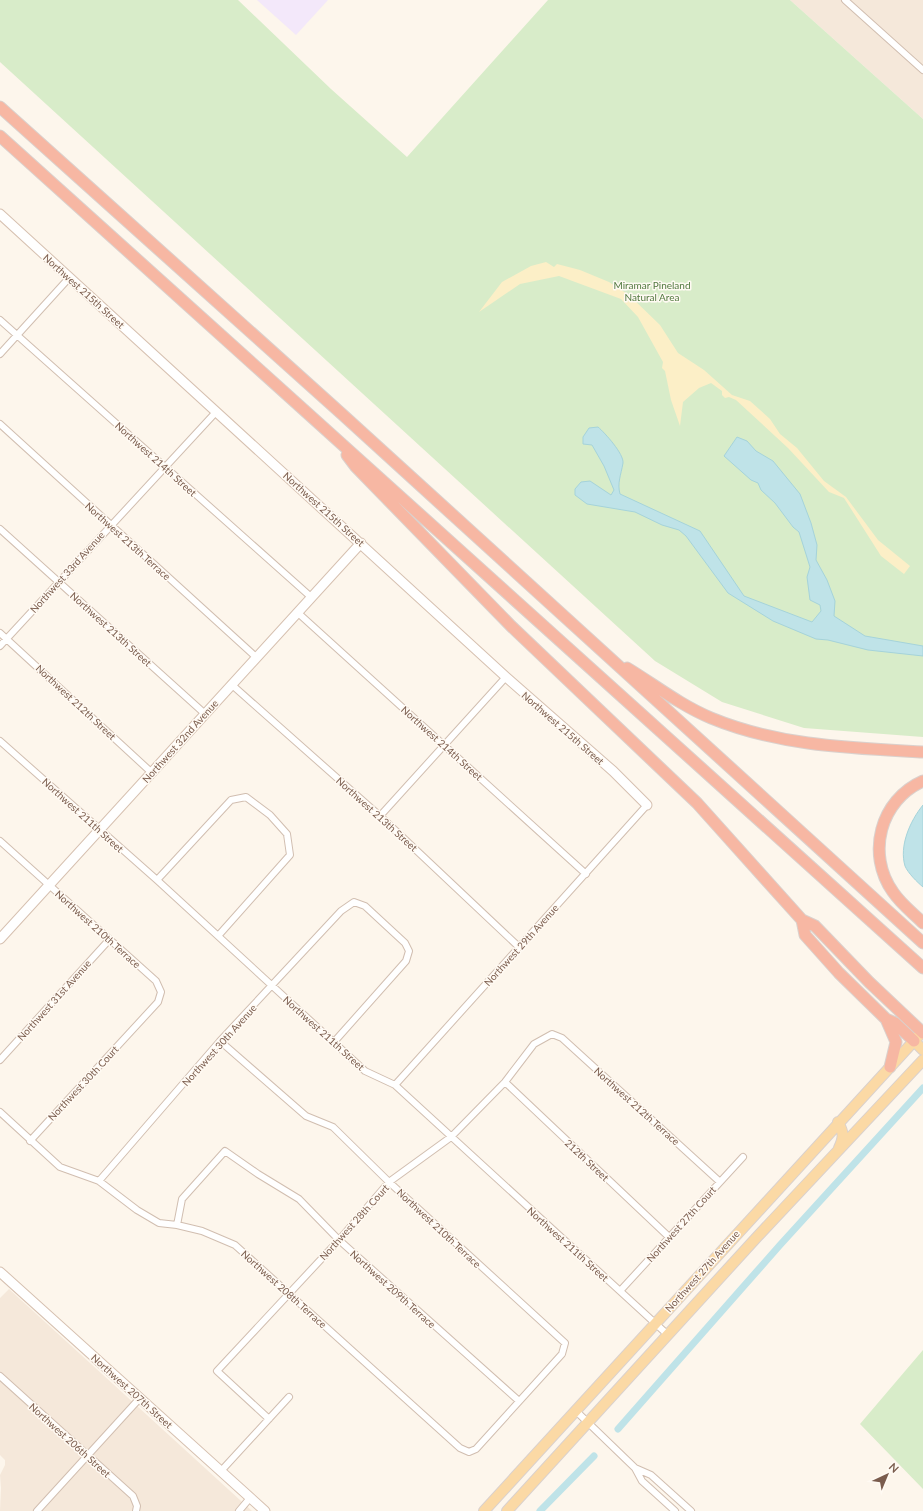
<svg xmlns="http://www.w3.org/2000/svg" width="923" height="1511" font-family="Lato,sans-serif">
  <rect width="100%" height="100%" fill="#fdf6ec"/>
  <path fill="#f5e8da" d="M 790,0 L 923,0 L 923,119 Z
    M 9,1289 L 252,1511 L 0,1511 L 1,1488 L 0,1475 L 5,1465 L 5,1460 L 0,1455 L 0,1298 Z"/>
  <path fill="#f3e8fa" d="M 257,0 L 328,0 L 296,35 Z"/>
  <path fill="#d8ecc9" d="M 0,0 L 238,0 L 331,89 L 407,157 L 548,0 L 790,0 L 923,119 L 923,737 L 804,728 L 722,702 L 655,661 L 0,62 Z
    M 923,1350 L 923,1489 L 860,1424 Z"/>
  <path fill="#fcefc7" d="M 546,262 L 554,267 L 557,264 L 580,270 L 609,282 L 629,295 L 660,325 L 678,353 L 704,370 L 732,395 L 750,401 L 770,419 L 780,434 L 797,448 L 824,481 L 846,497 L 878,540 L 910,566 L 904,574 L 881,556 L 844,498 L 829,492 L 788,448 L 736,400 L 729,397 L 725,398 L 722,395 L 722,391 L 711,383 L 699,388 L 683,402 L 680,426 L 671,400 L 665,371 L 662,368 L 663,362 L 638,317 L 621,299 L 559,276 L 520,284 L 479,312 L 502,282 L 531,266 Z"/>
  <path fill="#bfe3e8" stroke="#a5d3da" d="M 598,427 C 605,433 624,454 623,463 C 621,475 617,483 620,494 L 700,531 L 744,596 L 812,622 L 821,611 L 820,605 L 810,600 L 807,577 L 810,567 L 799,532 L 793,527 L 775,503 L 761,490 L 758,483 L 751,480 L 724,456 L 737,437 L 747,441 L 756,451 L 773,461 L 800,494 L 811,523 L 817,545 L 816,560 L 827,580 L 835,601 L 834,616 L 865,636 L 923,646 L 923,656 L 868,650 L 828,640 L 816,639 L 773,621 L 728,593 L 686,536 L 679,530 L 662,525 L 635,512 L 587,504 L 575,495 L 575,489 L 581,482 L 590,481 L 611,495 L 614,490 L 604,466 L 592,445 L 583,444 L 583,437 L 589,428 Z
    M 923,805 L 923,887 C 917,882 908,873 905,866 C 899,846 910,821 923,805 Z"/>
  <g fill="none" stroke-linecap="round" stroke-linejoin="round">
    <path stroke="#bfe3e8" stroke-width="7" d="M 618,1429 L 780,1245 L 923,1088
      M 540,1511 L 594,1456"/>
    <g stroke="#d1beb0" stroke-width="8">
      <path id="street" d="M 845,0 L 923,70
        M 0,320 L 311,597
        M 0,354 L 69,278
        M 0,424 L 256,657
        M 0,529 L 204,713
        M 297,612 L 586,874
        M 0,633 L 151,772
        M 0,646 L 216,412
        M 231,684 L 380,816 L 519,947
        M 0,741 L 157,880 L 365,1071 L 395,1085 L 668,1335
        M 380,816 L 506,677
        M 0,841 L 156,981 L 161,992 L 158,1002 L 30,1141
        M 157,880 L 231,800 L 246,797 L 270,815 L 287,834 L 290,855 L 218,936
        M 0,1060 L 109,940
        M 505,1082 L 669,1237
        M 395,1085 L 647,805
        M 0,1112 L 60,1167 L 99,1181 L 137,1210 L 159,1223 L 177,1225 L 202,1231 L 235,1245 L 460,1448 L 469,1452 L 476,1449 L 562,1354 L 565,1343 L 389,1182 L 333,1127 L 306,1116 L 220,1041
        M 99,1181 L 220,1041 L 341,911 L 354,902 L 365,906 L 405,943 L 409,951 L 406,961 L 334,1042
        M 177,1225 L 182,1199 L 225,1151 L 258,1174 L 299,1199 L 339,1240 L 519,1401
        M 620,1291 L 743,1157
        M 0,1376 L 133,1496 L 137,1506 L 136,1511
        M 576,1411 L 635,1468 L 642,1481 L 675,1511
        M 269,1419 L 217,1371 L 339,1240 L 389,1182 L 451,1137 L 505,1082 L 534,1044 L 552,1034 L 562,1038 L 720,1182
        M 635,1468 L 651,1475 L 691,1511
        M 221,1471 L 289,1397
        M 37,1511 L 140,1398
        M 239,1511 L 250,1498"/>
    </g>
    <g stroke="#d6c0b0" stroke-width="11">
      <path id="secondary" d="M 0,214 L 506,677 L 613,771 L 647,805
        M 0,939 L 361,543
        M 0,1272 L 265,1511"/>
    </g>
    <g stroke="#dad1cd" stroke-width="12">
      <path id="primary" d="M 914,1041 L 923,1050
        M 838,1122 C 844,1133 844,1137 839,1148
        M 484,1511 L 923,1031
        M 507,1511 L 757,1237 L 923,1060"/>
    </g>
    <g stroke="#dad1cd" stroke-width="13">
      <path id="highway" d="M 0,107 L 343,415 L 923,943
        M 0,136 L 923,968
        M 347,455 L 356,467 L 511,626 L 697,803 L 802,920 L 815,926 L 869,982 L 923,1033
        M 627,668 C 655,685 680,705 711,718 C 779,746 850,748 923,752
        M 923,781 C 880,800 866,854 893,892 C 901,904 913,913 923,923
        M 802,920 L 805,935 L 839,973 L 886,1019 L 895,1023 L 914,1041
        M 886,1019 L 896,1042 L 890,1067"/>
    </g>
    <use href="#street" stroke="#fff" stroke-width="6"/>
    <use href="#secondary" stroke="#fff" stroke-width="9"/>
    <use href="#primary" stroke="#fbd9a5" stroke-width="10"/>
    <use href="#highway" stroke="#f7b7a3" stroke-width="11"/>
  </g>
  <g text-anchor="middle" stroke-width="3" stroke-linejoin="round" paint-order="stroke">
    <g font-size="10" fill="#537a41" stroke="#fffaf3">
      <text x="652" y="289">Miramar Pineland<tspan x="652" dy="12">Natural Area</tspan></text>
    </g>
    <g font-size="10" fill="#7a5c4d" stroke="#fffaf3">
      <text transform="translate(84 291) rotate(42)" y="4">Northwest 215th Street</text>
      <text transform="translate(156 459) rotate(42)" y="4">Northwest 214th Street</text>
      <text transform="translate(324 509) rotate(42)" y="4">Northwest 215th Street</text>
      <text transform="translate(128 541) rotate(42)" y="4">Northwest 213th Terrace</text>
      <text transform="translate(67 572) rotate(-48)" y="4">Northwest 33rd Avenue</text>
      <text transform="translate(111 629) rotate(42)" y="4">Northwest 213th Street</text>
      <text transform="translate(76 702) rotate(43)" y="4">Northwest 212th Street</text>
      <text transform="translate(563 728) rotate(41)" y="4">Northwest 215th Street</text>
      <text transform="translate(180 741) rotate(-48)" y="4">Northwest 32nd Avenue</text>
      <text transform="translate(442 743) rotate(42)" y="4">Northwest 214th Street</text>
      <text transform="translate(377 814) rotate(42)" y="4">Northwest 213th Street</text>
      <text transform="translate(83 815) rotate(42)" y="4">Northwest 211th Street</text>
      <text transform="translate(98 929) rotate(42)" y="4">Northwest 210th Terrace</text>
      <text transform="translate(521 945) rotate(-48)" y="4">Northwest 29th Avenue</text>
      <text transform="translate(54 1000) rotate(-48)" y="4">Northwest 31st Avenue</text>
      <text transform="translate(324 1033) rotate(42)" y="4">Northwest 211th Street</text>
      <text transform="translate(219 1045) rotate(-48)" y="4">Northwest 30th Avenue</text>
      <text transform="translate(83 1083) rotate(-47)" y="4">Northwest 30th Court</text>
      <text transform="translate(637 1106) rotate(42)" y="4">Northwest 212th Terrace</text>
      <text transform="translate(587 1160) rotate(43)" y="4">212th Street</text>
      <text transform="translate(354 1222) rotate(-48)" y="4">Northwest 28th Court</text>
      <text transform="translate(681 1224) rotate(-48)" y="4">Northwest 27th Court</text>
      <text transform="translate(439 1228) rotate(43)" y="4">Northwest 210th Terrace</text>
      <text transform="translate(568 1244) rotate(42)" y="4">Northwest 211th Street</text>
      <text transform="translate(702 1271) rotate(-48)" y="4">Northwest 27th Avenue</text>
      <text transform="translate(284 1289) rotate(42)" y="4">Northwest 208th Terrace</text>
      <text transform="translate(393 1289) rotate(42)" y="4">Northwest 209th Terrace</text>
      <text transform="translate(132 1391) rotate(42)" y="4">Northwest 207th Street</text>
      <text transform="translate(70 1440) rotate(42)" y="4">Northwest 206th Street</text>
    </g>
  </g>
  <g transform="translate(887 1475) rotate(44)" stroke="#fffaf3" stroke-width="3" paint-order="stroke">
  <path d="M0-3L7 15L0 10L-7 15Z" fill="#7a5c4d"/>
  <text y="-6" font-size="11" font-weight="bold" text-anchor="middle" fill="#7a5c4d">N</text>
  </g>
</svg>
